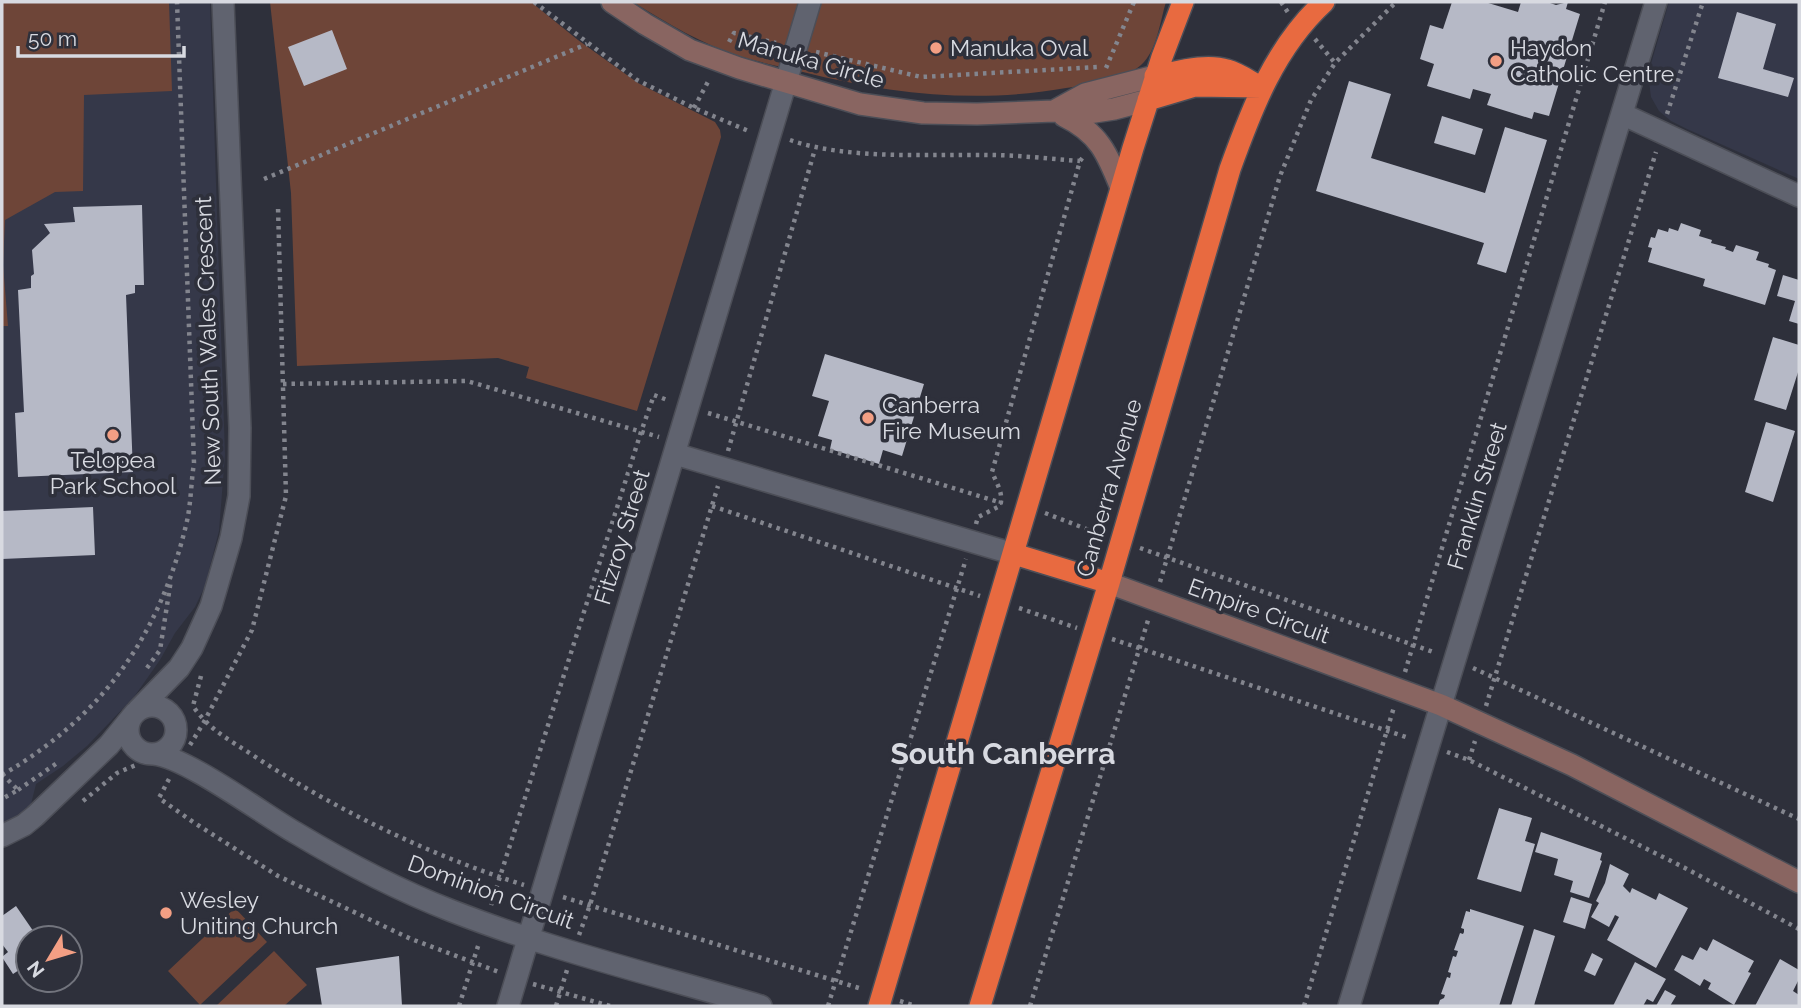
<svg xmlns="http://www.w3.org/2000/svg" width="1801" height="1008" font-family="Raleway,sans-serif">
  <rect width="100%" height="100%" fill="#2e303b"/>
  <path fill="#353849" d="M 2,2 L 210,2 L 225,455 L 219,531 L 205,586 L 195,607 L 175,633 L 160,660 L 134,697 L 87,746 L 63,766 L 36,784 L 29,812 L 2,826 Z
    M 1669,2 L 1799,2 L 1799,179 L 1687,129 L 1671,121 L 1659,111 L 1651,97 L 1648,74 Z"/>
  <path fill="#6e4538" d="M 2,2 L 169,2 L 172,91 L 84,95 L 83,191 L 55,192 L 5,220 L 3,265 L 8,326 L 2,326 Z
    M 270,2 L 531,2 L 578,40 L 638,83 L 715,122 L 720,130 L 721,137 L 637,411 L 526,378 L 529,367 L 498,358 L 297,366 L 291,193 Z
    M 633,2 L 1166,2 C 1160,21 1157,51 1141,65 C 1126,79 1086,85 1066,88 C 977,104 890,94 803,72 C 783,67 762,63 742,57 C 703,45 667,23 633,2 Z
    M 235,908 L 267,942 L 200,1005 L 168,971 Z
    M 274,951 L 307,985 L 284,1006 L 216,1006 Z"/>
  <path fill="#b6b9c6" d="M 1452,2 L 1485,2 L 1518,12 L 1521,2 L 1547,2 L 1556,5 L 1568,2 L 1566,9 L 1580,14 L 1549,116 L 1534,112 L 1532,119 L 1487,105 L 1491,94 L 1473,89 L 1470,99 L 1427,86 L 1434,64 L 1420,59 L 1430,25 L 1443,29 Z
    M 1737,12 L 1776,24 L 1763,69 L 1794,78 L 1788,97 L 1718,78 Z
    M 332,30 L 347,69 L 304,86 L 288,47 Z
    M 1349,81 L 1391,94 L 1371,158 L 1485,193 L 1505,127 L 1547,140 L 1506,273 L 1477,264 L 1484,243 L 1316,191 Z
    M 1442,116 L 1483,129 L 1475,155 L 1434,143 Z
    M 142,205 L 144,285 L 135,285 L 135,293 L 126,295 L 133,472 L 18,477 L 15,413 L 24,412 L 18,290 L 31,288 L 31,276 L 34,274 L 32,250 L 50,233 L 44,224 L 75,222 L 73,207 Z
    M 1681,223 L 1701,230 L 1699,236 L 1712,240 L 1711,243 L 1726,247 L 1725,249 L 1733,252 L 1736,245 L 1759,252 L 1756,260 L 1769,264 L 1768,267 L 1776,270 L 1765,305 L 1703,286 L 1705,279 L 1648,262 L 1652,248 L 1648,247 L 1651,237 L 1655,238 L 1658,229 L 1668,232 L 1669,228 L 1678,231 Z
    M 1783,275 L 1799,280 L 1799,324 L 1789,321 L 1795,301 L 1777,296 Z
    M 1773,337 L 1799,345 L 1799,369 L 1786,410 L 1754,400 Z
    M 825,354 L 924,384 L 902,456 L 883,450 L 879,464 L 830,449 L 832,440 L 818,436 L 829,401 L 812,396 Z
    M 1766,422 L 1795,431 L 1773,502 L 1745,492 Z
    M 93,507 L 95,555 L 2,559 L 2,511 Z
    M 1499,808 L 1532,818 L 1525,841 L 1535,844 L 1521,892 L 1477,879 Z
    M 1541,832 L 1602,853 L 1600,860 L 1602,861 L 1589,898 L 1570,892 L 1573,881 L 1554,875 L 1558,859 L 1535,852 Z
    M 1610,864 L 1629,874 L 1623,886 L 1630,893 L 1632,888 L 1656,900 L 1659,893 L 1688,908 L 1656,968 L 1607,940 L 1619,917 L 1615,915 L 1609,927 L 1591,917 L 1599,903 L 1596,901 L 1605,883 Z
    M 1571,897 L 1592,904 L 1585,929 L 1563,922 Z
    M 16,906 L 38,938 L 28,938 L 28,964 L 13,974 L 2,957 L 8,952 L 2,944 L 2,916 Z
    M 1470,909 L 1524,926 L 1499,1006 L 1438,1006 L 1440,1000 L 1444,998 L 1445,995 L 1441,994 L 1447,977 L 1450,978 L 1451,973 L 1448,972 L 1453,956 L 1456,957 L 1458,951 L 1454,950 L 1460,933 L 1463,934 L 1464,932 L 1464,929 L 1461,928 L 1466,911 L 1470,912 Z
    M 1534,929 L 1555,936 L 1535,1002 L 1534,1006 L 1511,1006 Z
    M 1713,939 L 1754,961 L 1748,972 L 1751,973 L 1734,1005 L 1708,989 L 1711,983 L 1704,979 L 1700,986 L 1674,970 L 1682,955 L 1693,960 L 1700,947 L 1707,951 Z
    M 1592,953 L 1603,959 L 1595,976 L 1584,971 Z
    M 399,956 L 402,1006 L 322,1006 L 316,968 Z
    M 1780,959 L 1799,970 L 1799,979 L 1793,991 L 1799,995 L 1799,1006 L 1755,1006 Z
    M 1635,962 L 1666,979 L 1653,1002 L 1647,999 L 1643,1006 L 1613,1006 Z
    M 1665,990 L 1676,996 L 1670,1006 L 1656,1006 Z"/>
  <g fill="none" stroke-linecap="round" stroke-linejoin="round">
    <g stroke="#4c4e57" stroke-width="24">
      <path id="street" d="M 1622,114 L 1799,196
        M 675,454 L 1014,554
        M128 730a24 24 0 1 1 48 0a24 24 0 1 1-48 0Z
        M 138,710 L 179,668 L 192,648 L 211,606 L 231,538 L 239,496 L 240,428 L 223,2
        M 153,754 C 185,756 264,815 296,833 C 346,863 398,890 452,911 C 552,950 658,976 761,1006
        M 2,836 L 24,825 L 35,816 L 109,745 L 131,718
        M 508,1006 L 810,2
        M 1349,1006 L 1656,2"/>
    </g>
    <g stroke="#4c4e57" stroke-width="24">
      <path id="secondary" d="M 612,2 L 645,24 L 690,50 L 739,68 L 860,104 L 923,113 L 977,114 L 1054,111 L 1075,115 L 1114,109 L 1148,100
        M 1054,111 L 1085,94 L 1155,76
        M 1064,116 C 1099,133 1107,153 1121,188
        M 1109,583 L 1441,705 L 1572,765 L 1799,882"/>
    </g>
    <g stroke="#4c4e57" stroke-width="24">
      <path id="highway" d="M 1155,76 C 1177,72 1205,63 1227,70 C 1238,73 1248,80 1257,85
        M 1148,100 L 1195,86 L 1262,87
        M 1014,554 L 1109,583
        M 879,1006 L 1133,148 L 1162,57 L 1183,2
        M 980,1006 L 1109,583 L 1230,169 C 1252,108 1275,47 1324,2"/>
    </g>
    <path stroke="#83858e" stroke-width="4.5" stroke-dasharray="3.5 5" stroke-linecap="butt" d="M 534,2 L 637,80 L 694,108 L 751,132
      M 1281,2 L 1289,14
      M 1315,39 L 1335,63
      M 729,42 L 734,33 L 776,43
      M 816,52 L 921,77 L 1098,67
      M 1106,68 L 1134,2
      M 694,108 L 710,78
      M 1667,114 L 1703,2
      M 790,140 C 847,160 928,154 988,155 C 1019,155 1050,159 1080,161
      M 264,179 L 587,44
      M 283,384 L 467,381 L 659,437
      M 708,413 L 1002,503
      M 728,451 L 815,149
      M 712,506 L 980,596
      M 1045,513 L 1102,535
      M 976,524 L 978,517 L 1000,506 C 1004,494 997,484 992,472 L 1080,161 L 1084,156
      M 1140,548 L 1436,653
      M 1160,582 L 1280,176 L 1311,100 L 1335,63 L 1396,2
      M 1019,608 L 1077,628
      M 1112,639 L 1409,738
      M 147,668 L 160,650 L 171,580
      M 1473,668 L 1799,819
      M 1405,672 L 1605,2
      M 201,676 L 193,706 C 209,730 230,740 254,756 C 338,811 429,855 524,885
      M 1486,706 L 1656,152
      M 190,745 L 204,722 L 252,630 L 286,496 L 278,207
      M 1447,752 L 1469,760 L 1685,868 L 1799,929
      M 1469,760 L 1475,741
      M 2,774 L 18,790 L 2,799
      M 2,775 C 103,716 160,636 187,521 C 191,503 191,482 194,463 L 177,2
      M 169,779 L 159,798 L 193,822 L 278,876 L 411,939 L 499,972
      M 18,790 L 57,763
      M 83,801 L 117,773 L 136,765
      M 563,897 L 862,989
      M 491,905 L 641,432 L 654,395 L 670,401
      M 579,935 L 590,905 L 718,486
      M 533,984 L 610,1006
      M 900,1001 L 916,1006
      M 459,1006 L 479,943
      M 556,1006 L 567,970
      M 828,1006 L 966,559
      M 1030,1006 L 1149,617
      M 1304,1006 L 1394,707"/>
    <use href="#street" stroke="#60636f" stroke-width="21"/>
    <use href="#secondary" stroke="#896561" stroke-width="21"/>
    <use href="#highway" stroke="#e86a40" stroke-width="21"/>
  </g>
  <g fill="#f39f84" stroke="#2e303b" stroke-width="2.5">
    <circle cx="936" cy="48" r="7"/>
    <circle cx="1496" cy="61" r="7"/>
    <circle cx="868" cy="418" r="7"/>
    <circle cx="113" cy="435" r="7"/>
    <circle cx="166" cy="913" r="7"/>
  </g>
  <g text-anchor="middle" stroke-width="7" stroke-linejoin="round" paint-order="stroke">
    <g font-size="23" fill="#d8dae1" stroke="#2e303b" text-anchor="start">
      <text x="950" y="56">Manuka Oval</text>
      <text x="1510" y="56">Haydon<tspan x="1510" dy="26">Catholic Centre</tspan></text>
      <text x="882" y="413">Canberra<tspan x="882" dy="26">Fire Museum</tspan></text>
      <text x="113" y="468" text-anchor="middle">Telopea<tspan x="113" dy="26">Park School</tspan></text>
      <text x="180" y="908">Wesley<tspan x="180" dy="26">Uniting Church</tspan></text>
    </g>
    <g font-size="23" fill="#d8dae1" stroke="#2e303b">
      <text transform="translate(811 60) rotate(16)" y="8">Manuka Circle</text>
      <text transform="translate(208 341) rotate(-92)" y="8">New South Wales Crescent</text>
      <text transform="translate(1109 488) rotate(-74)" y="8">Canberra Avenue</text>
      <text transform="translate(1477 496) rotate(-73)" y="8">Franklin Street</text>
      <text transform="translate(622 537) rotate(-73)" y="8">Fitzroy Street</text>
      <text transform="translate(1259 611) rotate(20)" y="8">Empire Circuit</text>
      <text transform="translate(491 892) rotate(20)" y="8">Dominion Circuit</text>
    </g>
    <g font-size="30" font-weight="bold" fill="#d8dae1" stroke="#2e303b">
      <text x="1003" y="764">South Canberra</text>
    </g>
  </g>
  <rect width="1801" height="1008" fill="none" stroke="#d8dae1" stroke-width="7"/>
  <g transform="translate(49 959) rotate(232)"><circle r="33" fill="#2e303b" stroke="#72747d" stroke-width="2"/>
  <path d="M0-5L12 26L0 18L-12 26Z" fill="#f39f84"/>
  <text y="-10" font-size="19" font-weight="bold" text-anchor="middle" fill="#d8dae1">N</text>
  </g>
  <path d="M18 46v10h166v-10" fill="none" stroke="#d8dae1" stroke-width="3.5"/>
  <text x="28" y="46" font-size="21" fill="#d8dae1" stroke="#2e303b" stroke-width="5" paint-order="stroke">50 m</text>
</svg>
